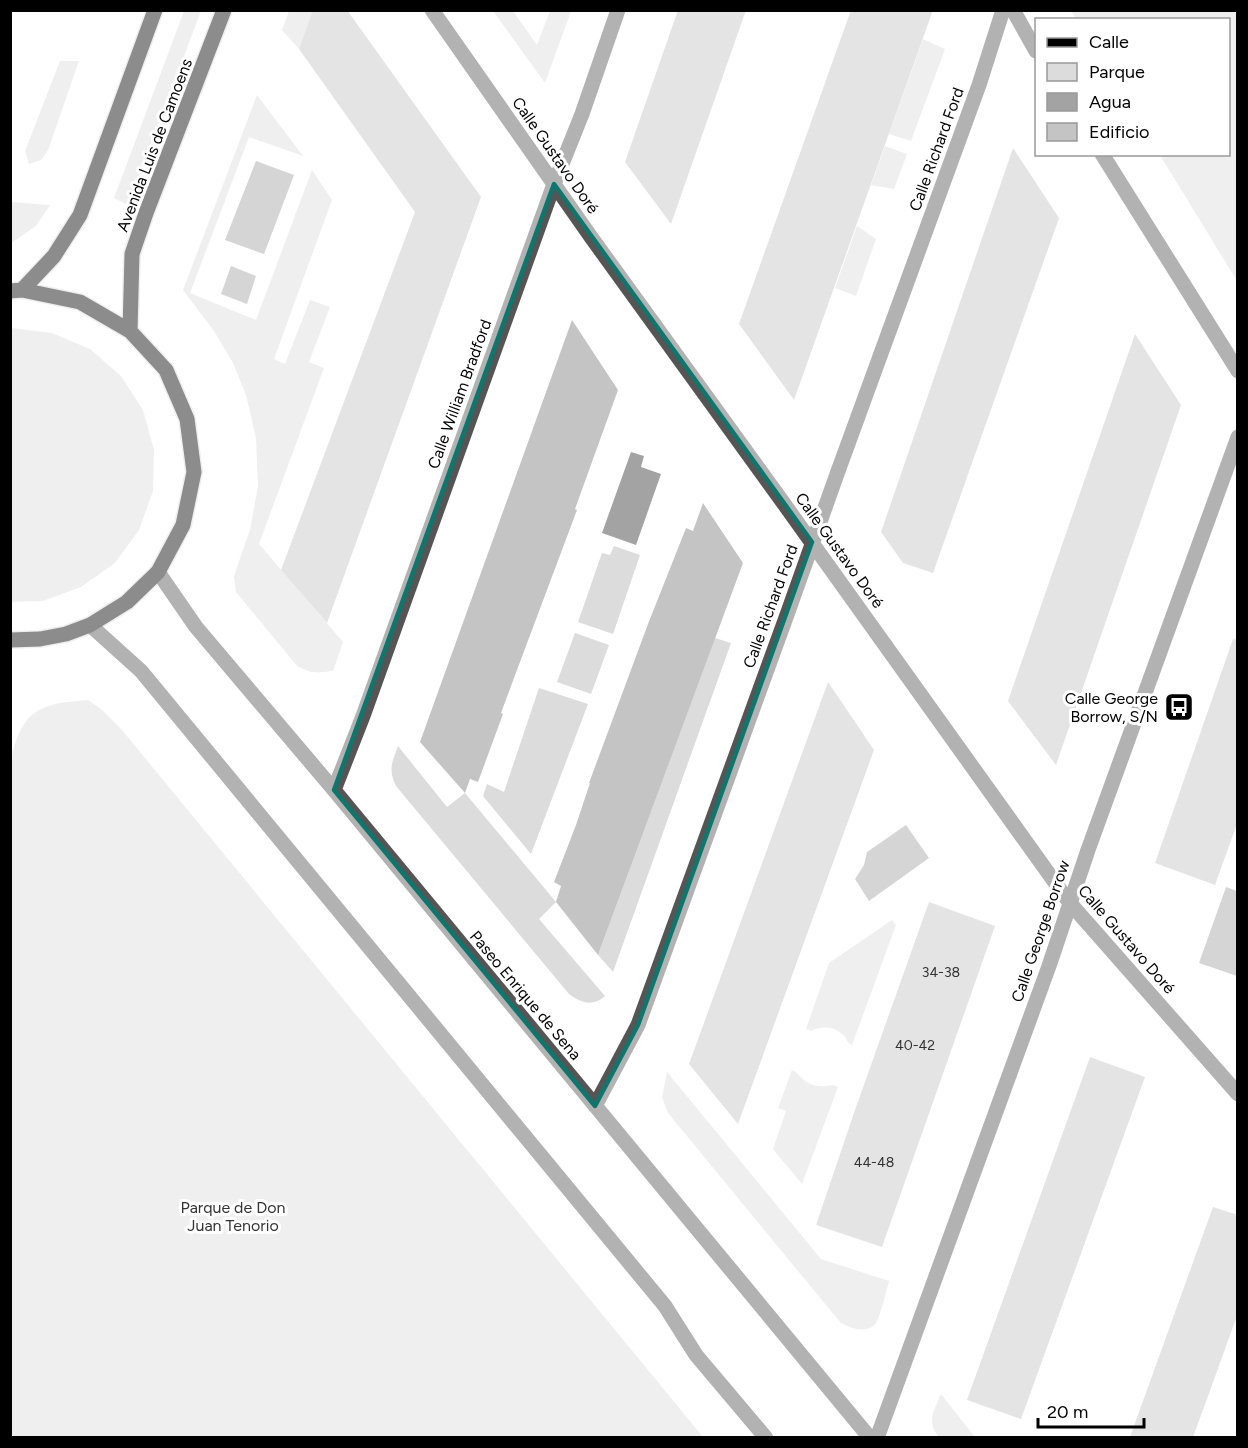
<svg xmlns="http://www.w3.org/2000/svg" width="1248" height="1448" font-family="Figtree,sans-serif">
  <rect width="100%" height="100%" fill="#fff"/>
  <path fill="#dcdcdc" d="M 184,11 L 201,11 L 128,205 L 114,198 Z
    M 289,11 L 313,11 L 299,49 L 282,30 Z
    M 493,11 L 513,11 L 537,45 L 550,11 L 571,11 L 545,83 Z
    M 1071,11 L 1237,11 L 1237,281 L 1160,155 L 1228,154 L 1228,20 L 1076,19 Z
    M 923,39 L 945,49 L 911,141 L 889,134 Z
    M 60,61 L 79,61 L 48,150 L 41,160 L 29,164 L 25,151 Z
    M 257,95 L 303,156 L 249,137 L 190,293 L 256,320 L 312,170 L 332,200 L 274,359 L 285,364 L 310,300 L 330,307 L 309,362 L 324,368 L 259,544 L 343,642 L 333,671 C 316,673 312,674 297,666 L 236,592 L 234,577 L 239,561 L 250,530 L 258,486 L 256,438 L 246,395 L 233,363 L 214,331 L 183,290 Z
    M 885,146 L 907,154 L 894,189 L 871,185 Z
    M 11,202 L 50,205 L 36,226 L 11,243 Z
    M 857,226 L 876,239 L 856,296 L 835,288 Z
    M 11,328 L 52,333 L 90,349 L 121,376 L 143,410 L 154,450 L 153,491 L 139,530 L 115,563 L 81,587 L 43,601 L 11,602 Z
    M 614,546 L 640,555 L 613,634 L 578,622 L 602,553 L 610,555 Z
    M 575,633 L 609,645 L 591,694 L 557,682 Z
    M 715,638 L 731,643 L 613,972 L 598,955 Z
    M 539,688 L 588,704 L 531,854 L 483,796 L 487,784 L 504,792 Z
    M 88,700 L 101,709 L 122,730 L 703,1437 L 11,1437 L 11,758 C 14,747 17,735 23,726 C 36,703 64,702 88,700 Z
    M 398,746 L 447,807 L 465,793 L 556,902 L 539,919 L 605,996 C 593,1007 581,1003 569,994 L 396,786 C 388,770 392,762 398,746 Z
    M 892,920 L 896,925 L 852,1045 C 845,1042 848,1038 842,1034 C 833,1026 821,1026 811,1031 L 806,1029 L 829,963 Z
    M 792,1070 C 798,1073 799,1076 804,1080 C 812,1087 823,1087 833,1085 L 838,1087 L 802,1184 L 773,1149 L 786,1111 L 778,1108 Z
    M 667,1072 L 821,1259 L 889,1281 C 887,1289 880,1317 876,1323 C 867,1335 849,1328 840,1322 L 668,1113 L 662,1097 Z
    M 941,1394 L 975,1437 L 976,1437 L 939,1437 C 926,1422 934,1410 941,1394 Z"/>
  <path fill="#a3a3a3" d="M 256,161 L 294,175 L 264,254 L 225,240 Z
    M 231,266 L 256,276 L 247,304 L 221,294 Z
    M 631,452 L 644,456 L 641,467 L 661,474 L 636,545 L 602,533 Z
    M 906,825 L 929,858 L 869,901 L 855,879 L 864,865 L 867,852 Z
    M 1226,887 L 1237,891 L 1237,976 L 1199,963 Z"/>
  <path fill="#c4c4c4" d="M 313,10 L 347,10 L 481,197 L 327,623 L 281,570 L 415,212 L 299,49 Z
    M 678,10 L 746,10 L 671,224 L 625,162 Z
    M 851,10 L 933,10 L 794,400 L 739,324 Z
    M 1013,148 L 1059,218 L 933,573 L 903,563 L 881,532 Z
    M 572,320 L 618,390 L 575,509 L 577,510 L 514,678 L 501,713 L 503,714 L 478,782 L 470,779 L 465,793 L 420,742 Z
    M 1135,334 L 1181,405 L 1056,765 L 1008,701 Z
    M 703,503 L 743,563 L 598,955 L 556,902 L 561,886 L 554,882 L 576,825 L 590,783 L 589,783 L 648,624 L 686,528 L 693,531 Z
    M 1233,639 L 1238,640 L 1238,821 L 1215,885 L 1155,863 Z
    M 828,682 L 874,750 L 738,1124 L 689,1064 Z
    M 929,902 L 995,926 L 882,1247 L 816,1225 L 855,1110 Z
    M 1090,1057 L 1145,1077 L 1021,1419 L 967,1400 Z
    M 1213,1207 L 1238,1215 L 1238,1313 L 1207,1399 L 1193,1437 L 1130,1437 Z"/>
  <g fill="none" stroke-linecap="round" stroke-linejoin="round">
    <g stroke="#dbdbdb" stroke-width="18">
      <path id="major" d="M 22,290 L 54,256 L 80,215 L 155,10
        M 10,291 L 22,290 L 80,302 L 130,331 L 166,370 L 187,419 L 194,472 L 183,525 L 158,572 L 127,602 L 90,625 L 66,634 L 40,639 L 10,640
        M 130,331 L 132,254 L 146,213 L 224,10"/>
    </g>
    <path stroke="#555" stroke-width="15" d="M 432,10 L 591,237 L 782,501 L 1069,902 L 1238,1094
      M 1013,10 L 1036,51
      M 1102,154 L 1238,371
      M 158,572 L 196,627 L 334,790 L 870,1438
      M 90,625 L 141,671 L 665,1306 L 696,1355 L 766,1438
      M 334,790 L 363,716 L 554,184 L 582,114 L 618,10
      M 595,1106 L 638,1025 L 788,612 L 837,474 L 979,85 L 1003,10
      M 877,1438 L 1049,966 L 1088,850 L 1238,437"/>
    <use href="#major" stroke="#000" stroke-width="15"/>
  </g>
  <path d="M0 0H1248V1448H0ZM 554,184 L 812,542 L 638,1025 L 595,1106 L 334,790 Z" fill="#fff" fill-opacity=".55" fill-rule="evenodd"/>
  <path fill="none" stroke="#0f766e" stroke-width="4.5" stroke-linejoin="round" d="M 554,184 L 812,542 L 638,1025 L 595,1106 L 334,790 Z"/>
  <defs>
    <g id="bus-square" transform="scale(1.5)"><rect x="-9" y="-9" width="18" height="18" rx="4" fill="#000" stroke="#fff"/><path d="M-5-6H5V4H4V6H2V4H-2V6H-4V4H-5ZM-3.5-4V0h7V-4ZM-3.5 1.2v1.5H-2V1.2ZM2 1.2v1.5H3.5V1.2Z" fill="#fff"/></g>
  </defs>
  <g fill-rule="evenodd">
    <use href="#bus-square" x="1179" y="707"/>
  </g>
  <g text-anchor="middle" stroke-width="6" stroke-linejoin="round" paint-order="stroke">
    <g font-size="14" fill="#313131">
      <text x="941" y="977">34-38</text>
      <text x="915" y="1050">40-42</text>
      <text x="874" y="1167">44-48</text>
    </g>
    <g font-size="16" fill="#000" stroke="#fff">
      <text transform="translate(154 145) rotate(-69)" y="6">Avenida Luis de Camoens</text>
      <text transform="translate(936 149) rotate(-70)" y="6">Calle Richard Ford</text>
      <text transform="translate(556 155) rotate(55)" y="6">Calle Gustavo Doré</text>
      <text transform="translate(459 394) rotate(-70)" y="6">Calle William Bradford</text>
      <text transform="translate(840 550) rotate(54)" y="6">Calle Gustavo Doré</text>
      <text transform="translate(770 606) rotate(-70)" y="6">Calle Richard Ford</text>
      <text transform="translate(1040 931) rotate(-71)" y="6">Calle George Borrow</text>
      <text transform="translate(1127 939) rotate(49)" y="6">Calle Gustavo Doré</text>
      <text transform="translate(526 995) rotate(50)" y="6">Paseo Enrique de Sena</text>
    </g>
    <g font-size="16" fill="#000" stroke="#fff" text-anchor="end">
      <text x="1158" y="704">Calle George<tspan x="1158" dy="18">Borrow, S/N</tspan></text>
    </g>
    <g font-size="16" fill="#333" stroke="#fff">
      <text x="233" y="1213">Parque de Don<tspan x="233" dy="18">Juan Tenorio</tspan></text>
    </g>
  </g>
  <rect width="1248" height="1448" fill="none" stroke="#000000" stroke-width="24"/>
  <rect x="1035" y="18" width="195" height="138" fill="#ffffff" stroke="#999999" stroke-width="1.5"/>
  <rect x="1047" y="38" width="30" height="9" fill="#000000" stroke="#999999" stroke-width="1.5"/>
  <text x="1089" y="48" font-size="18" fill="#000000">Calle</text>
  <rect x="1047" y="63" width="30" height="18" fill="#dcdcdc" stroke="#999999" stroke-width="1.5"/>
  <text x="1089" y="78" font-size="18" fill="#000000">Parque</text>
  <rect x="1047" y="93" width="30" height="18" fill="#a3a3a3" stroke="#999999" stroke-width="1.5"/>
  <text x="1089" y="108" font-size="18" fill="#000000">Agua</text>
  <rect x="1047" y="123" width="30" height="18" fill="#c4c4c4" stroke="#999999" stroke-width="1.5"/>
  <text x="1089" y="138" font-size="18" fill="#000000">Edificio</text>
  <path d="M1038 1418v9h106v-9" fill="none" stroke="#000000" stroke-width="3"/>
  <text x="1047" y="1418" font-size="18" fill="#000000" stroke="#ffffff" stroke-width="4.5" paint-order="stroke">20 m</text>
</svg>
